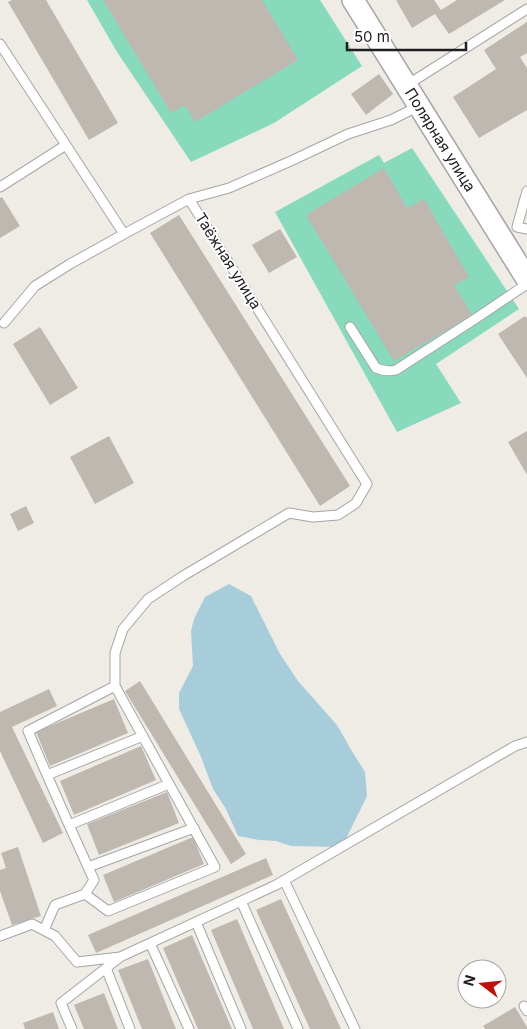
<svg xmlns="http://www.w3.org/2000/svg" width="527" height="1029" font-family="Inter,sans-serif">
  <rect width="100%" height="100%" fill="#efece5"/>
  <path fill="#87dabc" d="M 87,0 L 320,0 L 362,66 L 274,123 L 191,162 L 117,52 Z
    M 412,148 L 519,309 L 436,364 L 461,403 L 397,432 L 275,212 L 379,155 L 384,163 Z"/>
  <path fill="#a7cdda" d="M 229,584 L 251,596 L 280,654 L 298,681 L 337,725 L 353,753 L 365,772 L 367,796 L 342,847 L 291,846 L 276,841 L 259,840 L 238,836 L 226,809 L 213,789 L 201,757 L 179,709 L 179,693 L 193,666 L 191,631 L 194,619 L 205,597 Z"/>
  <path fill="#bfb8b1" d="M 12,0 L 46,0 L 118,123 L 89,140 L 8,2 Z
    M 103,0 L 262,0 L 298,60 L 195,122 L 185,105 L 171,113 Z
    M 396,0 L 434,0 L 441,10 L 457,0 L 505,0 L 449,34 L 435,14 L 412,28 Z
    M 527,22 L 527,53 L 520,57 L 527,68 L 527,110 L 479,138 L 453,97 L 496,69 L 484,50 Z
    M 379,74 L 393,94 L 366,115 L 351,94 Z
    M 384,168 L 407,208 L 424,199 L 469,277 L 454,285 L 472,315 L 394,361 L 306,215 Z
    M 2,197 L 20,226 L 0,238 L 0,198 Z
    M 179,215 L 350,486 L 320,506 L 150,233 Z
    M 280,229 L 297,257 L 269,273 L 252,245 Z
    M 525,316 L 527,318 L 527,378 L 498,334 Z
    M 40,327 L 78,388 L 50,405 L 13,344 Z
    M 527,431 L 527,475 L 508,442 Z
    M 109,436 L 134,483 L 95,504 L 70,457 Z
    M 26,506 L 34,523 L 18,531 L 10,514 Z
    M 140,681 L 246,854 L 231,864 L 125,691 Z
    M 49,689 L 57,706 L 12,727 L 63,833 L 43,843 L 0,751 L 0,712 Z
    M 114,699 L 128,733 L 50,766 L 36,732 Z
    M 141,746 L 156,780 L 74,815 L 60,781 Z
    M 167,792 L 179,823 L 99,855 L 87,824 Z
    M 193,837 L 204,864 L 114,902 L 103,875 Z
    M 18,847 L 41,916 L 12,925 L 0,891 L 0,870 L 6,868 L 1,853 Z
    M 266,858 L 273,875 L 96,953 L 88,935 Z
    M 281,899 L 341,1029 L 310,1029 L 256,910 Z
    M 237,919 L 284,1029 L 253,1029 L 211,930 Z
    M 192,935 L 232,1029 L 198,1029 L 163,948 Z
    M 148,959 L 176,1029 L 142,1029 L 118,970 Z
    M 104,993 L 118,1029 L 84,1029 L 74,1005 Z
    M 515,1007 L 527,1027 L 527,1029 L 485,1029 L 483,1026 Z
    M 53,1012 L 59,1029 L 25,1029 L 23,1023 Z"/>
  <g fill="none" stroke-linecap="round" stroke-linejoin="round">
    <g stroke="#a5a5a5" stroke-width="11">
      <path id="service" d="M 0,44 L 124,234 L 189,199 L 229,188 L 293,160 L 348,134 L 391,120 L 419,106
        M 407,85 L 527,9
        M 0,187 L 66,145
        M 527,191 L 517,227 L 527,229
        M 4,323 L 35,286 L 70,264 L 124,234
        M 350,327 L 376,368 C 383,371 388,372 396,370 L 478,317 L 527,284
        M 115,686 L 28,731 L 47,775 L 143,736
        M 47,775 L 69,825
        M 169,784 L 69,825 L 88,867 L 194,828
        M 284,880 L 355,1029
        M 85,894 L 94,880 L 88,867
        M 241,901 L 298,1029
        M 196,922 L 241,1029
        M 44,930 L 55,905 L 85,894 L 108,911 L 215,867 L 115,686 L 115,653 L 123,629 L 148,599 L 183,576 L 289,513 L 313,517 L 338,515 L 356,503 L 367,484 L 189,199
        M 0,936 L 32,924 L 55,936 L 77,962 L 120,957 L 276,885 L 515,746 L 527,742
        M 150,943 L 189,1029
        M 106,968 L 130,1029
        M 524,1006 L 527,1011
        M 72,1029 L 61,1003 L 119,958"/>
    </g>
    <g stroke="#a5a5a5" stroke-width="24">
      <path id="tertiary" d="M 353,0 L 527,279"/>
    </g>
    <use href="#service" stroke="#fff" stroke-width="9"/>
    <use href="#tertiary" stroke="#fff" stroke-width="21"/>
  </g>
  <g text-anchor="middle" stroke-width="4" stroke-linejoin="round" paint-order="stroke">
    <g font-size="15" fill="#1e1e1e" stroke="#fff">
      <text transform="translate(440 140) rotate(58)" y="5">Полярная улица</text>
      <text transform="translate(228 261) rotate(58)" y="5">Таёжная улица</text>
    </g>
  </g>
  <g transform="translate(482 984) rotate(286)"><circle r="24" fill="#ffffff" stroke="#a5a5a5"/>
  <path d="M0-4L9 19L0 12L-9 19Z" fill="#c20f0a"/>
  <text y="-8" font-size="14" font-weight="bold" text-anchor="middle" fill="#1e1e1e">N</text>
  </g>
  <path d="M347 42v8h119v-8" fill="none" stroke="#1e1e1e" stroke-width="2.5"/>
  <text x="354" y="42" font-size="15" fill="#1e1e1e" stroke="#ffffff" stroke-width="4" paint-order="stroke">50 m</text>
</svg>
